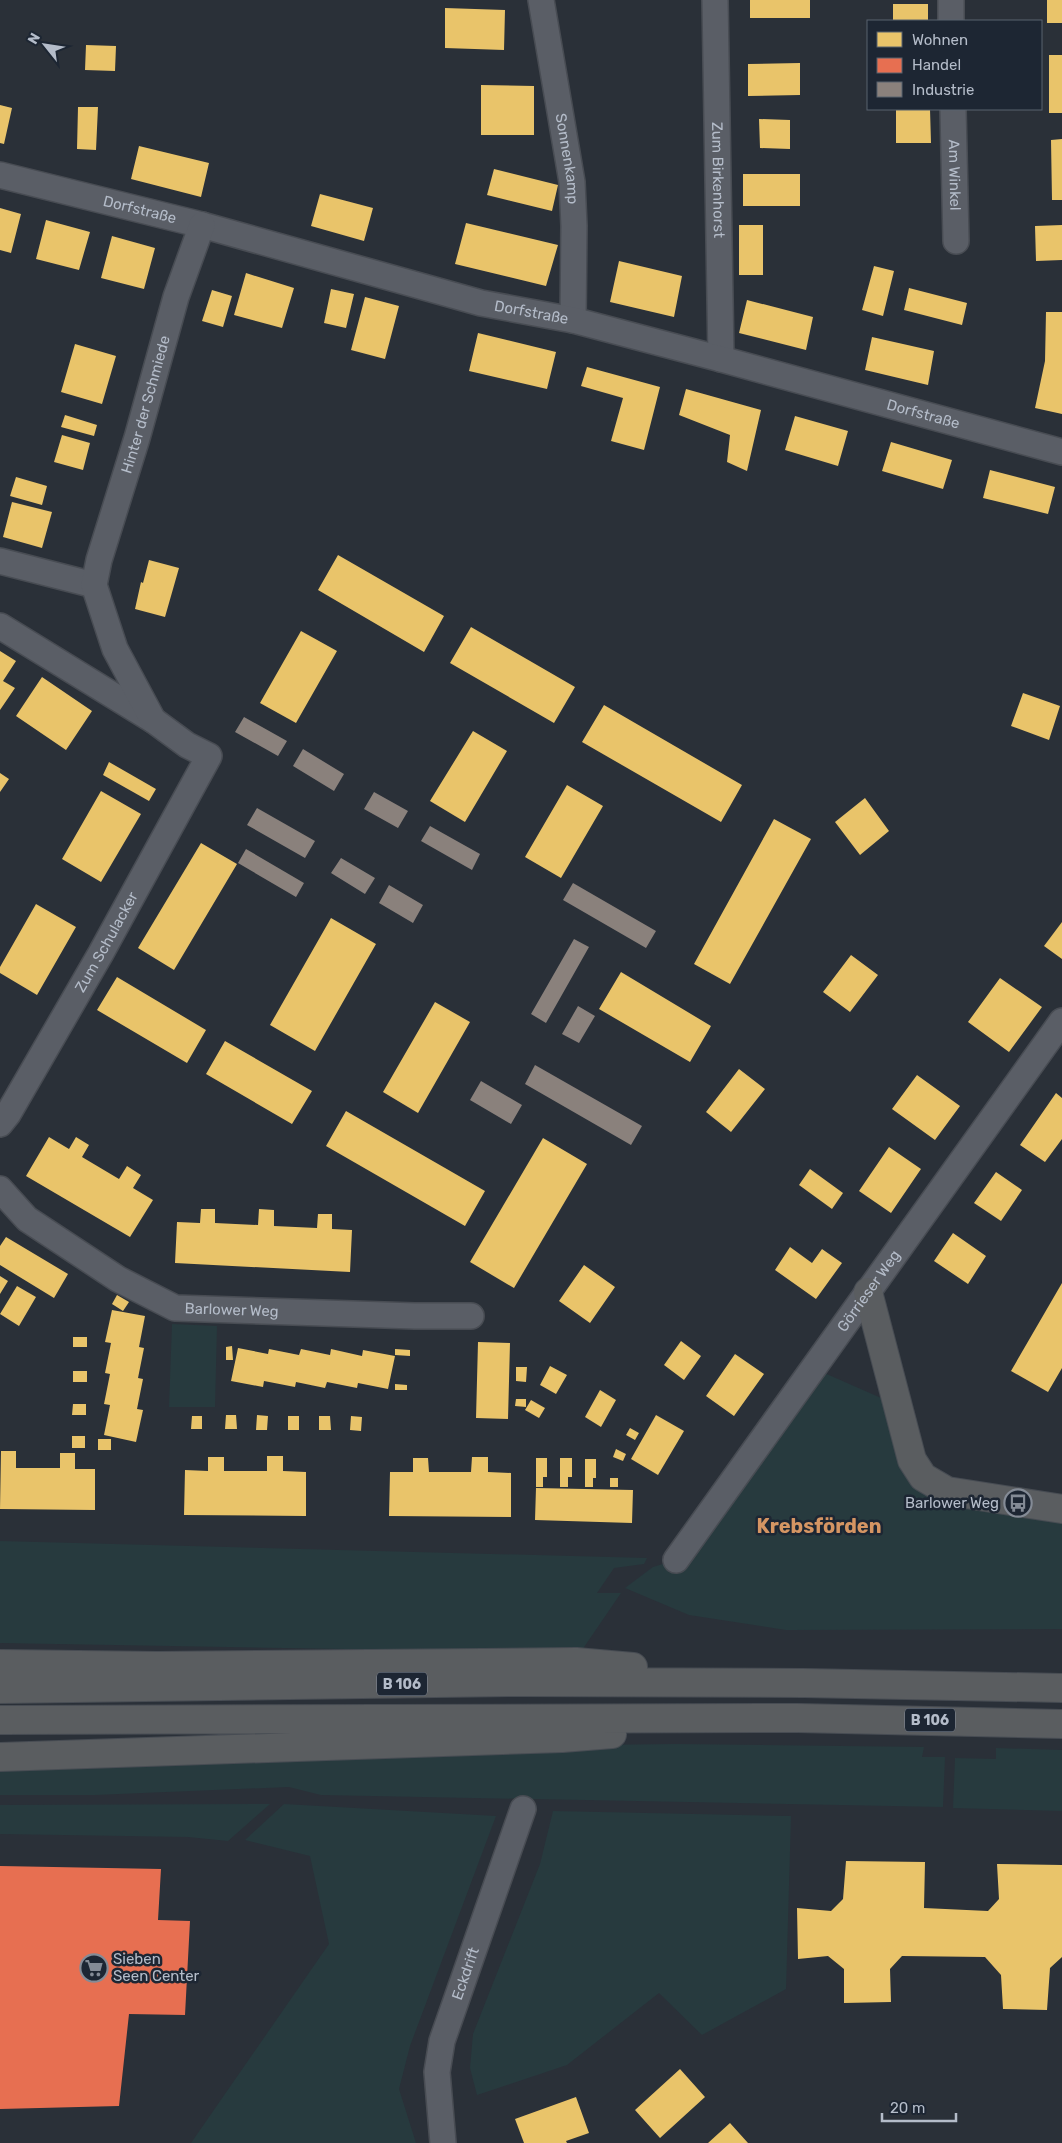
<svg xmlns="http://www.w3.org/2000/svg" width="1062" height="2143" font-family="Rubik,sans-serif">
  <rect width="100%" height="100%" fill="#2a3038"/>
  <path fill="#273a3e" d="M 172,1324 L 217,1326 L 215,1407 L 169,1407 Z
    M 813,1368 L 897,1405 L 923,1477 L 1062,1509 L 1062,1629 L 786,1630 L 689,1615 L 625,1588 L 653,1567 L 676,1560 Z
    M 0,1541 L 647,1558 L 644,1564 L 614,1568 L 597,1593 L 621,1593 L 580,1653 L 0,1643 Z
    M 676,1744 L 924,1747 L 922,1757 L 945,1757 L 943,1807 L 321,1795 L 289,1787 L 95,1795 L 0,1795 L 0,1768 L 413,1747 Z
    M 996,1748 L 1062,1750 L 1062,1811 L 953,1808 L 955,1758 L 996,1759 Z
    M 270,1804 L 228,1841 L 188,1837 L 0,1834 L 0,1805 Z
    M 284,1804 L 496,1816 L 410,2046 L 399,2089 L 416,2143 L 191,2143 L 329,1944 L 310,1856 L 245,1840 Z
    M 553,1811 L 791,1816 L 786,1989 L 702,2035 L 659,1993 L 567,2065 L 477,2095 L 470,2068 L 473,2034 L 540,1864 Z"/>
  <path fill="#e9c46a" d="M 750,0 L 810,0 L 810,18 L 750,18 Z
    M 1047,0 L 1062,0 L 1062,23 L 1047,23 Z
    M 893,4 L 928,4 L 928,21 L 893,21 Z
    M 445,8 L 505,10 L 504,50 L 445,48 Z
    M 86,45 L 116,46 L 115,71 L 85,70 Z
    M 1049,55 L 1062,55 L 1062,113 L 1049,113 Z
    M 800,63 L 800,95 L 748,96 L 748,64 Z
    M 481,85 L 534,86 L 534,135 L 481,135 Z
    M 0,105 L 12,108 L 4,144 L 0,143 Z
    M 78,107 L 98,107 L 96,150 L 77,149 Z
    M 896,109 L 930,109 L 931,143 L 896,143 Z
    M 759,119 L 790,120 L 790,149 L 760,148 Z
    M 1062,139 L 1062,200 L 1052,200 L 1051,140 Z
    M 139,146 L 209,163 L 201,197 L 131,179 Z
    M 494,169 L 558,185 L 552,211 L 487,195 Z
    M 743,174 L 800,174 L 800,206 L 743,206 Z
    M 320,194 L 373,208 L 364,241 L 311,226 Z
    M 0,208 L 21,214 L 11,253 L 0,250 Z
    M 46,220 L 90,232 L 79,270 L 36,259 Z
    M 466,223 L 558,245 L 546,286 L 455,264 Z
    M 739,225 L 763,225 L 763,275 L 739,275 Z
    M 1062,225 L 1062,260 L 1036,261 L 1035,226 Z
    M 112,236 L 155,248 L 144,289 L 101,278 Z
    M 619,261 L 682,276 L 674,317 L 610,302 Z
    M 874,266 L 894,271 L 883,316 L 862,310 Z
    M 246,273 L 294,288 L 282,328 L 234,315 Z
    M 909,288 L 967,303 L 962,325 L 904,310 Z
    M 331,289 L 354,294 L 346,328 L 324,323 Z
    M 212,290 L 232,296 L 223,327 L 202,321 Z
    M 365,297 L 399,306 L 385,359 L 351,350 Z
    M 747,300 L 813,317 L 806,350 L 739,333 Z
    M 1046,312 L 1062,312 L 1062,414 L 1035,408 L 1045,361 Z
    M 478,333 L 556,352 L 547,389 L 469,371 Z
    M 872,337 L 934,351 L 928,385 L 865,370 Z
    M 75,344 L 116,356 L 102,404 L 61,392 Z
    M 587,367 L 660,387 L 644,450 L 611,441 L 623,398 L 581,386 Z
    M 686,389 L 761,410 L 747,471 L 727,462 L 730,435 L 679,415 Z
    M 65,415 L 97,425 L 94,436 L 61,427 Z
    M 795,416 L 848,431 L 838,466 L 785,450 Z
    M 62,435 L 90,443 L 83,470 L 54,462 Z
    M 891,442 L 952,460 L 943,489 L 882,471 Z
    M 990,470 L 1055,487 L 1048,514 L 983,498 Z
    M 16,477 L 47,486 L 42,505 L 10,496 Z
    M 12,502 L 52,512 L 42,548 L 3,537 Z
    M 338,555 L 444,616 L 424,652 L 318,590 Z
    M 149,560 L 179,568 L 165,617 L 135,609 L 141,582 L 143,583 Z
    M 471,627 L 575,687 L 554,723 L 450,663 Z
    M 301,631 L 337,651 L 296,723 L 260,703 Z
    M 0,651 L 16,661 L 3,681 L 15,688 L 0,710 Z
    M 42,677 L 92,711 L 66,750 L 16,716 Z
    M 1023,693 L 1060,706 L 1049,740 L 1011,726 Z
    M 604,705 L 742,785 L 721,822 L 582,742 Z
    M 473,731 L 507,751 L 465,822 L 430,801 Z
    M 109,762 L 156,789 L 149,801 L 103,775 Z
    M 0,773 L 9,779 L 0,792 Z
    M 567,785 L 603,806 L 561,878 L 525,857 Z
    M 101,791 L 141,814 L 101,882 L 62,859 Z
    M 865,798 L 889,831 L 860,855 L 835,822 Z
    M 774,819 L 811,839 L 730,984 L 694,964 Z
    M 201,843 L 237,864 L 174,970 L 138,948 Z
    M 36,904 L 76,927 L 37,995 L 0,973 L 0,967 Z
    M 331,918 L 376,944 L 315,1051 L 270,1025 Z
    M 1062,922 L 1062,959 L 1044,946 Z
    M 851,955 L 878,975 L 850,1012 L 823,992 Z
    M 621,972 L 711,1026 L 690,1062 L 599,1009 Z
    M 117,977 L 206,1030 L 187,1063 L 97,1010 Z
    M 1000,978 L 1042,1007 L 1009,1052 L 968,1022 Z
    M 435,1002 L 470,1022 L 418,1113 L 383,1092 Z
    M 225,1041 L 312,1091 L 292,1124 L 206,1074 Z
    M 739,1069 L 765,1089 L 731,1132 L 706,1112 Z
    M 917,1075 L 960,1106 L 935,1140 L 892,1109 Z
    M 1056,1093 L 1062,1098 L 1062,1139 L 1045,1162 L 1020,1145 Z
    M 346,1111 L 485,1191 L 465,1226 L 326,1146 Z
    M 49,1137 L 69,1149 L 76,1137 L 89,1145 L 82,1157 L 119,1179 L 127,1166 L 141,1175 L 133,1188 L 153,1200 L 130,1237 L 26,1176 Z
    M 543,1138 L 587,1164 L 514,1288 L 470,1262 Z
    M 889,1147 L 921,1169 L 891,1213 L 859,1191 Z
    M 810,1169 L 843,1193 L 832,1209 L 799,1185 Z
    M 996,1172 L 1022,1190 L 1001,1221 L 974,1203 Z
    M 201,1209 L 215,1209 L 215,1223 L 258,1225 L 259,1209 L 274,1210 L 274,1226 L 317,1228 L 318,1214 L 332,1214 L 332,1229 L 352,1230 L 350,1272 L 175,1263 L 177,1222 L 200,1223 Z
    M 953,1233 L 986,1256 L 968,1284 L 934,1261 Z
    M 6,1237 L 68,1274 L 54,1298 L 0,1265 L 0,1246 Z
    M 790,1247 L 812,1263 L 822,1249 L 842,1263 L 816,1299 L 775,1270 Z
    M 584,1265 L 615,1287 L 590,1323 L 559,1301 Z
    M 0,1276 L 8,1281 L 0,1294 Z
    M 1062,1283 L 1062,1368 L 1048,1392 L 1011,1371 Z
    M 17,1286 L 36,1297 L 19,1326 L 0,1314 Z
    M 117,1295 L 129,1302 L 123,1311 L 112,1304 Z
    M 112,1310 L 145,1316 L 139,1347 L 144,1348 L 138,1378 L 143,1379 L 137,1409 L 143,1410 L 136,1442 L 104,1435 L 110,1405 L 104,1404 L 110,1374 L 105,1373 L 111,1343 L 105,1342 Z
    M 73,1337 L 87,1337 L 87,1347 L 73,1347 Z
    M 681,1341 L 701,1356 L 684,1380 L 664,1365 Z
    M 478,1342 L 510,1343 L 508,1419 L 476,1418 Z
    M 232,1346 L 233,1360 L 226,1360 L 226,1347 Z
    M 238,1348 L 268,1354 L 269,1349 L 299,1355 L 301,1349 L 330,1355 L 331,1349 L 362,1356 L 363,1350 L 395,1356 L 388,1389 L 358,1383 L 357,1388 L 327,1382 L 325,1388 L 296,1382 L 295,1387 L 264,1381 L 263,1387 L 231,1381 Z
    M 395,1349 L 410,1350 L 410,1356 L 395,1355 Z
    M 735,1354 L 764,1374 L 734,1416 L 706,1396 Z
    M 550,1366 L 567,1375 L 556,1394 L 540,1385 Z
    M 516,1367 L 527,1367 L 526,1382 L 516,1381 Z
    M 73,1371 L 87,1371 L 87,1382 L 73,1382 Z
    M 395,1384 L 407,1385 L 407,1390 L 395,1390 Z
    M 600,1390 L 616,1400 L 601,1427 L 585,1417 Z
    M 516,1399 L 526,1399 L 526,1407 L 515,1406 Z
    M 531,1400 L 545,1408 L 539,1418 L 525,1410 Z
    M 73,1404 L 86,1404 L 86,1415 L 72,1415 Z
    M 226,1415 L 236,1415 L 237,1429 L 225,1429 Z
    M 257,1415 L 268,1416 L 267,1430 L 256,1430 Z
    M 656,1415 L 684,1431 L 658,1475 L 631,1459 Z
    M 192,1416 L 202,1416 L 202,1429 L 191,1429 Z
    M 288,1416 L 299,1416 L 299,1430 L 288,1430 Z
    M 319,1416 L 330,1416 L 331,1430 L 319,1430 Z
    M 351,1416 L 362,1417 L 361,1431 L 350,1430 Z
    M 630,1428 L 639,1433 L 635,1440 L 626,1435 Z
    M 72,1436 L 85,1436 L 85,1448 L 72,1448 Z
    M 98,1439 L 111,1439 L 111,1450 L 98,1450 Z
    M 616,1449 L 626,1454 L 623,1461 L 613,1457 Z
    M 1,1451 L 16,1451 L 16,1468 L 60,1468 L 60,1453 L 75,1453 L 75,1469 L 95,1469 L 95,1510 L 0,1509 Z
    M 267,1456 L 283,1456 L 283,1471 L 306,1472 L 306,1516 L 184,1515 L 185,1470 L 208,1471 L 208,1457 L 224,1457 L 224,1471 L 267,1471 Z
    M 472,1457 L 488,1457 L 488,1472 L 511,1473 L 511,1517 L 389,1516 L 390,1472 L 413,1472 L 413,1458 L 428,1458 L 429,1472 L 471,1472 Z
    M 536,1458 L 547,1458 L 547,1477 L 543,1477 L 543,1487 L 536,1487 Z
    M 560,1458 L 572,1458 L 572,1477 L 568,1477 L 568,1487 L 560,1487 Z
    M 585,1459 L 596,1459 L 596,1478 L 593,1478 L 593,1487 L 585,1487 Z
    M 610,1478 L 618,1478 L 618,1487 L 610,1487 Z
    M 536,1488 L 633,1490 L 632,1523 L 535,1520 Z
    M 846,1861 L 925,1862 L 924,1908 L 988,1911 L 999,1899 L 997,1864 L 1062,1865 L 1062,1957 L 1050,1968 L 1047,2010 L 1003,2009 L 1001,1975 L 985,1957 L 902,1956 L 890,1969 L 891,2002 L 844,2003 L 844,1969 L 828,1956 L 798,1959 L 797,1908 L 831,1911 L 843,1899 Z
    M 680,2069 L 705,2097 L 660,2138 L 635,2110 Z
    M 576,2097 L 589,2133 L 566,2141 L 567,2143 L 524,2143 L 515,2119 Z
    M 730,2123 L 748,2143 L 708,2143 Z"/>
  <path fill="#e76f51" d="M 0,1866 L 161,1869 L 158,1920 L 190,1921 L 185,2015 L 129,2014 L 119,2106 L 0,2109 Z"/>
  <path fill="#8a817c" d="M 244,717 L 287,741 L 278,756 L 235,732 Z
    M 303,749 L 344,774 L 334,791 L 293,766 Z
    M 374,792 L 408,811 L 398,828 L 364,809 Z
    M 257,808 L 315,841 L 305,858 L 247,825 Z
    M 430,826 L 480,854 L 472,870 L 421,841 Z
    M 246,849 L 304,883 L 296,897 L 238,863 Z
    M 341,858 L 375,878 L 365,894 L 331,873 Z
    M 573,883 L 656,931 L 646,948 L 563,900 Z
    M 389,885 L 423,905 L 413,923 L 379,903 Z
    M 574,939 L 589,947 L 546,1023 L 531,1014 Z
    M 578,1006 L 595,1016 L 579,1043 L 562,1034 Z
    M 535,1065 L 642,1126 L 631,1145 L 525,1084 Z
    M 481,1081 L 522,1105 L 511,1124 L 470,1100 Z"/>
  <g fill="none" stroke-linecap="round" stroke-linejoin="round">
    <g stroke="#484c53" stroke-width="28">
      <g id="street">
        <path id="s1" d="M 541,0 L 572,182 L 574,226 L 573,320"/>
        <path id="s2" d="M 715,0 L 721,359"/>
        <path d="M 951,0 L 951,21"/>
        <path id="s3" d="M 953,109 L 956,241"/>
        <path id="s4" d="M 0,175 L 202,225 L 481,303 L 573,320 L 721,359 L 1062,452"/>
        <path d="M 0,561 L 94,585"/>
        <path d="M 0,626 L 153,720"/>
        <path id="s5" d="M 0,1124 L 8,1114 L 101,953 L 209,756 L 187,745 L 153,720 L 115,649 L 94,585 L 99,560 L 137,438 L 176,297 L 202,225"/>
        <path id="s6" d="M 0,1189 L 27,1219 L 118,1279 L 175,1308 L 415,1316 L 471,1316"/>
        <path id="s7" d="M 676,1560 L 1062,1021"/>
        <path id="s8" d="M 443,2143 L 437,2072 L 442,2041 L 523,1809"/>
      </g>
    </g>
    <g stroke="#474c53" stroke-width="30">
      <path id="highway" d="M 868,1292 L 912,1460 L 923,1477 L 947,1491 L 1062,1509
        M 0,1664 L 158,1666 L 576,1662 L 633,1667
        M 0,1689 L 516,1682 L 804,1683 L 1062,1688
        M 0,1720 L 798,1718 L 1062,1724
        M 0,1757 L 562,1738 L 612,1734"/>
    </g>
    <use href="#street" stroke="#5a5e66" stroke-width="25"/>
    <use href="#highway" stroke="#5a5d60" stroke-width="28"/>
  </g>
  <defs>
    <g id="bus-ring" transform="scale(1.4375)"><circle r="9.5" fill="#1d2633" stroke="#848b96" stroke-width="1.5"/><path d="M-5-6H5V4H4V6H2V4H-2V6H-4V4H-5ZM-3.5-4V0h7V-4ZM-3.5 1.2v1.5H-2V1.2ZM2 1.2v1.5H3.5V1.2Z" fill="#848b96"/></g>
    <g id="supermarket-ring" transform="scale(1.4375)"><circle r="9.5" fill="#1d2633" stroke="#848b96" stroke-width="1.5"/><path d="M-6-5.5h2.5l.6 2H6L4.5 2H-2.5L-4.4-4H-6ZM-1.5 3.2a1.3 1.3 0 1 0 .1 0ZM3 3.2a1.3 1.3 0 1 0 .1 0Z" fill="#848b96"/></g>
  </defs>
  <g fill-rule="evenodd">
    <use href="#bus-ring" x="1018" y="1503"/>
    <use href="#supermarket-ring" x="94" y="1968"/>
  </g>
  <g text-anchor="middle" stroke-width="5" stroke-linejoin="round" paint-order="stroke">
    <g fill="#1d2633" stroke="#878f9c" stroke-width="1">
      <rect x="377" y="1672.5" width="50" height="23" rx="4"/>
      <rect x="905" y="1708.5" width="50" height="23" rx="4"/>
    </g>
    <g font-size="14" font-weight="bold" fill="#b4bcc9">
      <text x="402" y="1689">B 106</text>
      <text x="930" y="1725">B 106</text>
    </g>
    <g font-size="15" fill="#b4bcc9" stroke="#1d2633">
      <text dy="5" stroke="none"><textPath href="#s1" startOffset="161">Sonnenkamp</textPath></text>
      <text dy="5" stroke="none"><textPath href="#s3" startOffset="66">Am Winkel</textPath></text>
      <text dy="5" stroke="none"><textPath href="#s2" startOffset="180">Zum Birkenhorst</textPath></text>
      <text dy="5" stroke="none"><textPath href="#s4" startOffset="144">Dorfstraße</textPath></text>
      <text dy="5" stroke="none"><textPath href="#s4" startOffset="549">Dorfstraße</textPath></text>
      <text dy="5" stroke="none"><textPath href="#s5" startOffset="826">Hinter der Schmiede</textPath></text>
      <text dy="5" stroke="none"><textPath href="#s4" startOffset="954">Dorfstraße</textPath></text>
      <text dy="5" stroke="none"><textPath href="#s5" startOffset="211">Zum Schulacker</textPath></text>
      <text dy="5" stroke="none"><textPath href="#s7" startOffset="331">Görrieser Weg</textPath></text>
      <text dy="5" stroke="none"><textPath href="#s6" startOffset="270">Barlower Weg</textPath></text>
      <text dy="5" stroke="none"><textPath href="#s8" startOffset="174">Eckdrift</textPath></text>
    </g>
    <g font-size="15" fill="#b4bcc9" stroke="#1d2633" text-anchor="end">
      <text x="999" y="1508">Barlower Weg</text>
      <text x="113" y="1964" text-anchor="start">Sieben<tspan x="113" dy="17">Seen Center</tspan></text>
    </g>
    <g font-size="20" font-weight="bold" fill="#d59563" stroke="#1d2633">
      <text x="819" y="1533">Krebsförden</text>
    </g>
  </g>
  <rect x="867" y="20" width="175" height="90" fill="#1d2633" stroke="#59626f"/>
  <rect x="877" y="32" width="25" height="15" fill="#e9c46a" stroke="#59626f"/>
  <text x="912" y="45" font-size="15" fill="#b4bcc9">Wohnen</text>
  <rect x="877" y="58" width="25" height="15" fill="#e76f51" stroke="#59626f"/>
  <text x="912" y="70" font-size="15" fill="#b4bcc9">Handel</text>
  <rect x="877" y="82" width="25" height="15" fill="#8a817c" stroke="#59626f"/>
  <text x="912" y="95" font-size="15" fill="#b4bcc9">Industrie</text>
  <g transform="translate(45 45) rotate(300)" stroke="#1d2633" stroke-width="4" paint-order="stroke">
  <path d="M0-4L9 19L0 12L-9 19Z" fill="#b4bcc9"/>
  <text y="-8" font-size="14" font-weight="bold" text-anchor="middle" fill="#b4bcc9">N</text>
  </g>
  <path d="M882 2113v8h74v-8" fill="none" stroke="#b4bcc9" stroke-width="2.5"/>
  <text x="890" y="2113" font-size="15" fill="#b4bcc9" stroke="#1d2633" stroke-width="4" paint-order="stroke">20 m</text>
</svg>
